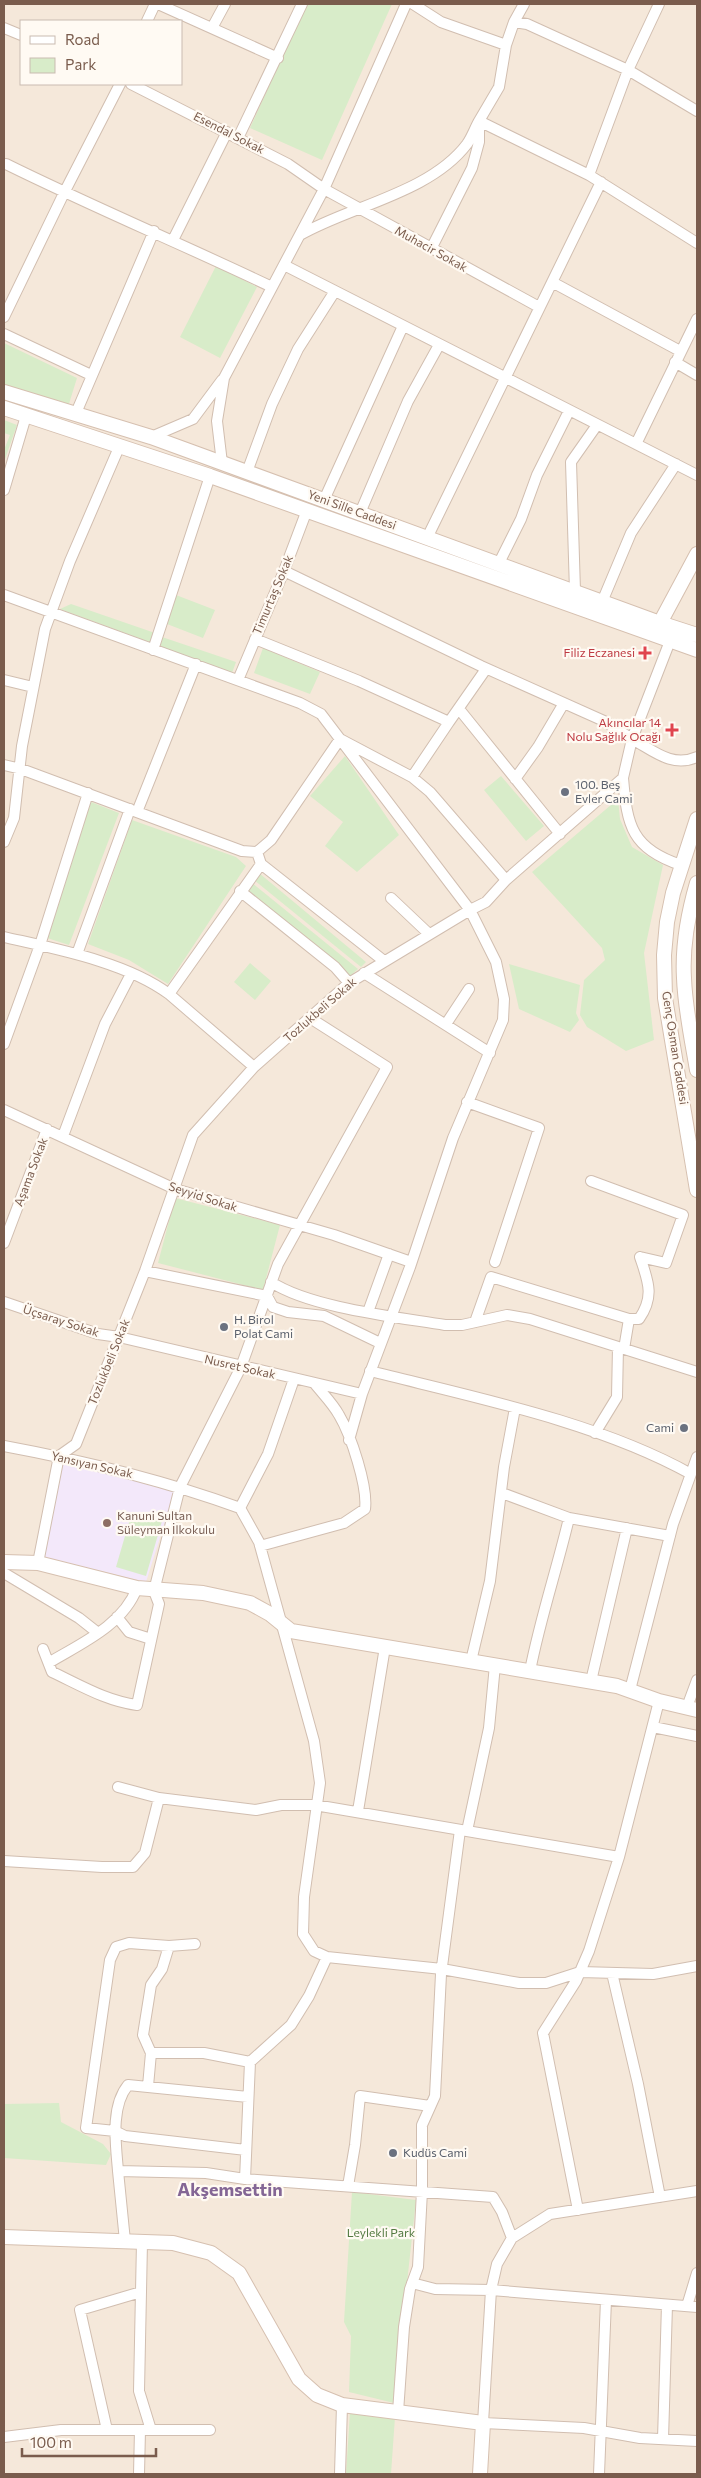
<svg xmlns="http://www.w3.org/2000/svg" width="701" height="2478" font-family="Commissioner,sans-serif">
  <rect width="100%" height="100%" fill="#fdf6ec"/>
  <path fill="#f5e8da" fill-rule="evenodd" d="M 4,4 L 697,4 L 697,2474 L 4,2474 ZM 21,21 L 181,21 L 181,84 L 21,84 Z"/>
  <path fill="#f3e8fa" d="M 63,1462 L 175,1490 L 146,1582 L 43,1557 Z"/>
  <path fill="#d8ecc9" d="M 306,4 L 392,4 L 322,160 L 250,128 Z
    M 216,266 L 257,287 L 220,358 L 180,337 Z
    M 4,343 L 77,378 L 68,407 L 4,387 Z
    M 4,420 L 17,425 L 4,462 L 4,450 L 10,435 L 4,433 Z
    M 176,595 L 215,610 L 203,638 L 167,624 Z
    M 71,604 L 155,633 L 152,643 L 60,609 Z
    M 162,637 L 236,662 L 232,673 L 159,646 Z
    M 263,648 L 320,672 L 310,694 L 254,673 Z
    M 345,756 L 399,835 L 357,872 L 325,846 L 343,822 L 310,796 Z
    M 501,776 L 544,826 L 526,841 L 484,790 Z
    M 618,799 L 620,819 L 632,847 L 663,865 L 644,953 L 654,1040 L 626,1051 L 587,1027 L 580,1015 L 584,980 L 605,960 L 602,948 L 532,872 Z
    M 91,802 L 119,813 L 69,945 L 47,938 Z
    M 132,820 L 236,857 L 246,866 L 168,984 L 129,960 L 88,944 Z
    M 259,873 L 366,962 L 361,967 L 254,880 Z
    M 251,882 L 358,969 L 350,976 L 245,890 Z
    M 250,963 L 271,981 L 255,1000 L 234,982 Z
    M 509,964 L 580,985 L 576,1013 L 579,1020 L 570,1032 L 519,1009 Z
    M 175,1198 L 280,1225 L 263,1290 L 158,1263 Z
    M 132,1512 L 162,1521 L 146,1576 L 116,1567 Z
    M 59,2103 L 61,2122 L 103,2144 L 111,2154 L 106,2165 L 4,2158 L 4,2104 Z
    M 352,2192 L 416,2200 L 394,2403 L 349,2392 L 351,2336 L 344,2322 Z
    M 350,2412 L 395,2417 L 391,2474 L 346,2474 Z"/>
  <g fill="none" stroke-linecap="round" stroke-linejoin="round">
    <g stroke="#d1beb0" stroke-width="12">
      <path id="street" d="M 158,4 L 278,58
        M 413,4 L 441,22 L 506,45
        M 147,21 L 155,4
        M 514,22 L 527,24 L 628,70 L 697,111
        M 4,28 L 21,35
        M 212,28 L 225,4
        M 131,84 L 288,164 L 324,189 L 539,307
        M 238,138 L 302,4
        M 6,164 C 93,207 184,245 272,287
        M 589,175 L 628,70 L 659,4
        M 300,235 C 350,206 430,193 467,144 C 472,137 475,128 479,121 L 589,175 L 697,243
        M 173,240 L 227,132
        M 431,249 L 472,168 L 479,142 L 479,121 L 499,87 L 506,45 L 514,22 L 524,4
        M 284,265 L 697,475
        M 552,282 L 680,351
        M 4,317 L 64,193 L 120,84
        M 4,334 L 91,375
        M 675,362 L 697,375
        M 76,413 L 154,231
        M 151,437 L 193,419 L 222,380
        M 636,444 L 697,319
        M 222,463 L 217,421 L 224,378 L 324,189 L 406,4
        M 247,472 L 272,404 L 298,349 L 335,291
        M 4,490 L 26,416
        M 324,500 L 403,326
        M 360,513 L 408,401 L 439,345
        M 427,538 L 601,182
        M 499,563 L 521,519 L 537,475 L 569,411
        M 575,591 L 571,462 L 597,425
        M 4,595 L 300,703 L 321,714 L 470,910 L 486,902 L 506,880 L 623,778 L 632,739 L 604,721 L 481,666 L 284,571
        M 602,602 L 631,533 L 676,464
        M 670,641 L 632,739 C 654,751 672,768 697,757
        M 153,650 L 210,476
        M 4,680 L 33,687
        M 238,680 L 284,571 L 307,510
        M 459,709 L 560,834
        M 449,722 L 486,669
        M 4,765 L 21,769 L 242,851 L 257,852 L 271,840 L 340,739 L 412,777 L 449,722 L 359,681 L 255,639
        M 412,777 L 430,792 L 506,880
        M 623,778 C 627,826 632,849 681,865
        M 515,779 L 538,747 L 564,703
        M 137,812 L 196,664
        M 4,842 L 14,818 L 22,746 L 45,629 L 70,561 L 120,445
        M 261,864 L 384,961
        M 240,891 L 335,967 L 349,983
        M 391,898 L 428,933
        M 4,937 C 56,949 126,962 169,994
        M 77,954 L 130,809
        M 364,973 L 490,1053
        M 446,1024 L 469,989
        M 4,1044 L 40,945 L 88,793
        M 254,1067 L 169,994 L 261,864 L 257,852
        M 467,1102 L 539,1128 L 495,1262
        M 4,1110 L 175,1189 L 334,1235 L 411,1262
        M 63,1136 L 105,1024 L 131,974
        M 591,1181 L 683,1215 L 666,1263 L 640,1257
        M 4,1243 L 47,1129
        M 145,1271 L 267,1296 L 273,1307 L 288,1312 L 324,1316 L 380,1343
        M 271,1282 C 311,1308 397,1317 445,1325 L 462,1325 L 507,1315 L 530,1319 L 697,1372
        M 4,1302 L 98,1334 L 119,1337 L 362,1394
        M 368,1312 L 389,1254
        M 629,1319 L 639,1319 C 655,1296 648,1281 640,1257
        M 475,1322 L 491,1277 L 629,1319 L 624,1349
        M 370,1371 C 473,1397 598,1422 691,1474
        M 595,1433 L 617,1397 L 618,1347
        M 4,1446 C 85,1461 163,1480 240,1508 L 259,1542 L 314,1741 L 320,1783 L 304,1897 L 303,1934 L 314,1951 L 327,1957 L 442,1969 L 519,1983 L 546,1983 L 580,1972 L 653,1974 L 697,1966
        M 502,1493 L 569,1518 L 670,1536
        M 240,1508 L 268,1454 L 294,1379
        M 260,1546 L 344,1523 L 365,1509 C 368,1487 351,1435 339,1415 C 333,1404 323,1394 315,1384
        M 38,1563 L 59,1456 L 76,1444 L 145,1271 L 193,1135 L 254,1067 L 349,983 L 470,910 L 496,962 L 504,999 L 503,1020 L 453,1138 L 410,1267 L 362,1394 L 349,1440
        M 4,1573 L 79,1618 L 98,1633
        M 117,1617 L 129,1632 L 151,1639
        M 43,1649 L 52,1672 C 80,1685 106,1701 137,1705 L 159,1604 L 154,1591 L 180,1487 L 241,1367 L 278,1264 L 387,1067 L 310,1018
        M 471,1661 L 490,1581 L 504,1467 L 515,1408
        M 50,1662 C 82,1643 123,1625 137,1588
        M 530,1671 C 540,1619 557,1569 569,1518
        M 591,1681 L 627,1528
        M 630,1690 L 673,1524 L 697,1457
        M 687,1707 L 697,1680
        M 653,1727 L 697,1736
        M 159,1798 L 256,1810 L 281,1805 L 315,1805 L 619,1857
        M 358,1811 L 385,1647
        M 467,1831 L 489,1728 L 495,1665
        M 4,1861 L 102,1867 L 133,1867 L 145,1853 L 159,1798 L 118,1787
        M 195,1944 L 169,1946 L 129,1943 L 116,1947 L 110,1960 L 86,2128 L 115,2131 L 125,2136 L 246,2150
        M 612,1973 L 638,2084 L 660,2197
        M 151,2053 L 204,2053 L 250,2062 L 291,2025 L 309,1996 L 327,1957
        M 148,2086 L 151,2053 L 143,2035 L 151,1985 L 162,1969 L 169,1946
        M 248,2097 L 128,2085 C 110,2107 116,2145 118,2171 L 206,2173 L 245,2179 L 250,2062
        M 118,2171 L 125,2241
        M 245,2179 L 493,2197 L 502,2212 L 512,2238 L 497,2264 L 491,2290 L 483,2423 L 584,2428 L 640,2438 L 697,2441
        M 348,2186 L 355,2145 L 360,2096 L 430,2106
        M 578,2210 L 543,2033 L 576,1981 L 589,1951 L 619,1857 L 659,1701
        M 512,2238 L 550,2214 L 697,2191
        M 142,2242 L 139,2391 L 151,2430
        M 412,2283 L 435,2289 L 491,2290 L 697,2307
        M 687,2306 L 697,2273
        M 398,2412 L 404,2327 L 410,2289 L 418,2267 L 422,2191 L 422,2125 L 435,2096 L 441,1974 L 460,1830
        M 107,2430 L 80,2310 L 141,2292
        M 4,2437 L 61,2430 L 210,2430
        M 663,2439 L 667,2305
        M 139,2474 L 140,2430
        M 340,2474 L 342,2405
        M 599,2474 L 606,2300"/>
    </g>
    <g stroke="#d6c0b0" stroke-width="16">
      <path id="secondary" d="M 4,392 L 151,437 L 660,623 L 697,635
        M 4,408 L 210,476 L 697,650
        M 660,623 L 697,554
        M 697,819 L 673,893 L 667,922 L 664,955 L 665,998 L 697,1190
        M 697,883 C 688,914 682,945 684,978 C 685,1008 692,1040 697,1070
        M 4,1562 L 38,1563 L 137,1588 L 203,1593 L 250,1603 L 270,1614 L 291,1631 L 617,1686 L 659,1701 L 697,1710
        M 4,2237 L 173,2243 L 211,2253 L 239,2273 L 299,2379 L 317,2395 L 342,2405 L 483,2423 L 480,2474"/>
    </g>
    <use href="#street" stroke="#fff" stroke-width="10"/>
    <use href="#secondary" stroke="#fff" stroke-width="14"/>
  </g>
  <g fill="#e0444e" stroke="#fffaf3" stroke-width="2">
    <path d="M642.5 645.5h5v5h5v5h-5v5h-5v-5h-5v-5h5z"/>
    <path d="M669.5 722.5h5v5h5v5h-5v5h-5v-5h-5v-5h5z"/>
  </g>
  <g fill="#6b7280" stroke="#fffaf3" stroke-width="2">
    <circle cx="565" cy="792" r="5"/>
    <circle cx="224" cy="1327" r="5"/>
    <circle cx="684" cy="1428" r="5"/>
    <circle cx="393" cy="2153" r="5"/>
  </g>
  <circle fill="#8d6e63" stroke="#fffaf3" stroke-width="2" cx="107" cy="1523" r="5"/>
  <g text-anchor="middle" stroke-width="4.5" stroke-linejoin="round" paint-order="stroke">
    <g font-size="12" fill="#7a5c4d" stroke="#fffaf3">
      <text transform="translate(229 133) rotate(27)" y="4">Esendal Sokak</text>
      <text transform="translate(431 249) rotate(29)" y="4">Muhacir Sokak</text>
      <text transform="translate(352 510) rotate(20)" y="4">Yeni Sille Caddesi</text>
      <text transform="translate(273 595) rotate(-67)" y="4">Timurtaş Sokak</text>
      <text transform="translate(320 1010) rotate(-41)" y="4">Tozlukbeli Sokak</text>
      <text transform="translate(675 1048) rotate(81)" y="4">Genç Osman Caddesi</text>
      <text transform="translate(31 1172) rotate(-69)" y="4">Aşama Sokak</text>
      <text transform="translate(203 1197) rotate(18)" y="4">Seyyid Sokak</text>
      <text transform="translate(61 1321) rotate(18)" y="4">Üçsaray Sokak</text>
      <text transform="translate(109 1362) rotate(-68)" y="4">Tozlukbeli Sokak</text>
      <text transform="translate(240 1367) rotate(13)" y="4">Nusret Sokak</text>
      <text transform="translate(92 1465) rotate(13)" y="4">Yansıyan Sokak</text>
    </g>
    <g font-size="12" fill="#be3a42" stroke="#fffaf3" text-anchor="end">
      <text x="635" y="657">Filiz Eczanesi</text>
      <text x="661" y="727">Akıncılar 14<tspan x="661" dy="14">Nolu Sağlık Ocağı</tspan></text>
    </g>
    <g font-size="12" fill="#5b616d" stroke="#fffaf3" text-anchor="start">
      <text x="575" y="789">100. Beş<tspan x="575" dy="14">Evler Cami</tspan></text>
      <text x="234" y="1324">H. Birol<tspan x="234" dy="14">Polat Cami</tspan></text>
      <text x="674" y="1432" text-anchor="end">Cami</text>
      <text x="403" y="2157">Kudüs Cami</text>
    </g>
    <g font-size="12" fill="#785e54" stroke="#fffaf3" text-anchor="start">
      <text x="117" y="1520">Kanuni Sultan<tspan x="117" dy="14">Süleyman İlkokulu</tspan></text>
    </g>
    <g font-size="12" fill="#537a41" stroke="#fffaf3">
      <text x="381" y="2237">Leylekli Park</text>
    </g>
    <g font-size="18" font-weight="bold" fill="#846695" stroke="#fffaf3">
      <text x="230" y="2196">Akşemsettin</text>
    </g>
  </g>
  <rect width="701" height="2478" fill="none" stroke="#7a5c4d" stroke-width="10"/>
  <rect x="20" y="20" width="162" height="65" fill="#fffaf3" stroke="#cabbb1"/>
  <rect x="30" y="36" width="25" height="8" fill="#ffffff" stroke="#cabbb1"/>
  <text x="65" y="45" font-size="15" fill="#7a5c4d">Road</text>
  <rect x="30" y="58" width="25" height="15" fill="#d8ecc9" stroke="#cabbb1"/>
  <text x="65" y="70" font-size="15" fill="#7a5c4d">Park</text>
  <path d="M22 2448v8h134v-8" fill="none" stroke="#7a5c4d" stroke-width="2.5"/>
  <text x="30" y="2448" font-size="15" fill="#7a5c4d" stroke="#fffaf3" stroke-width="4" paint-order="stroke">100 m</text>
</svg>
